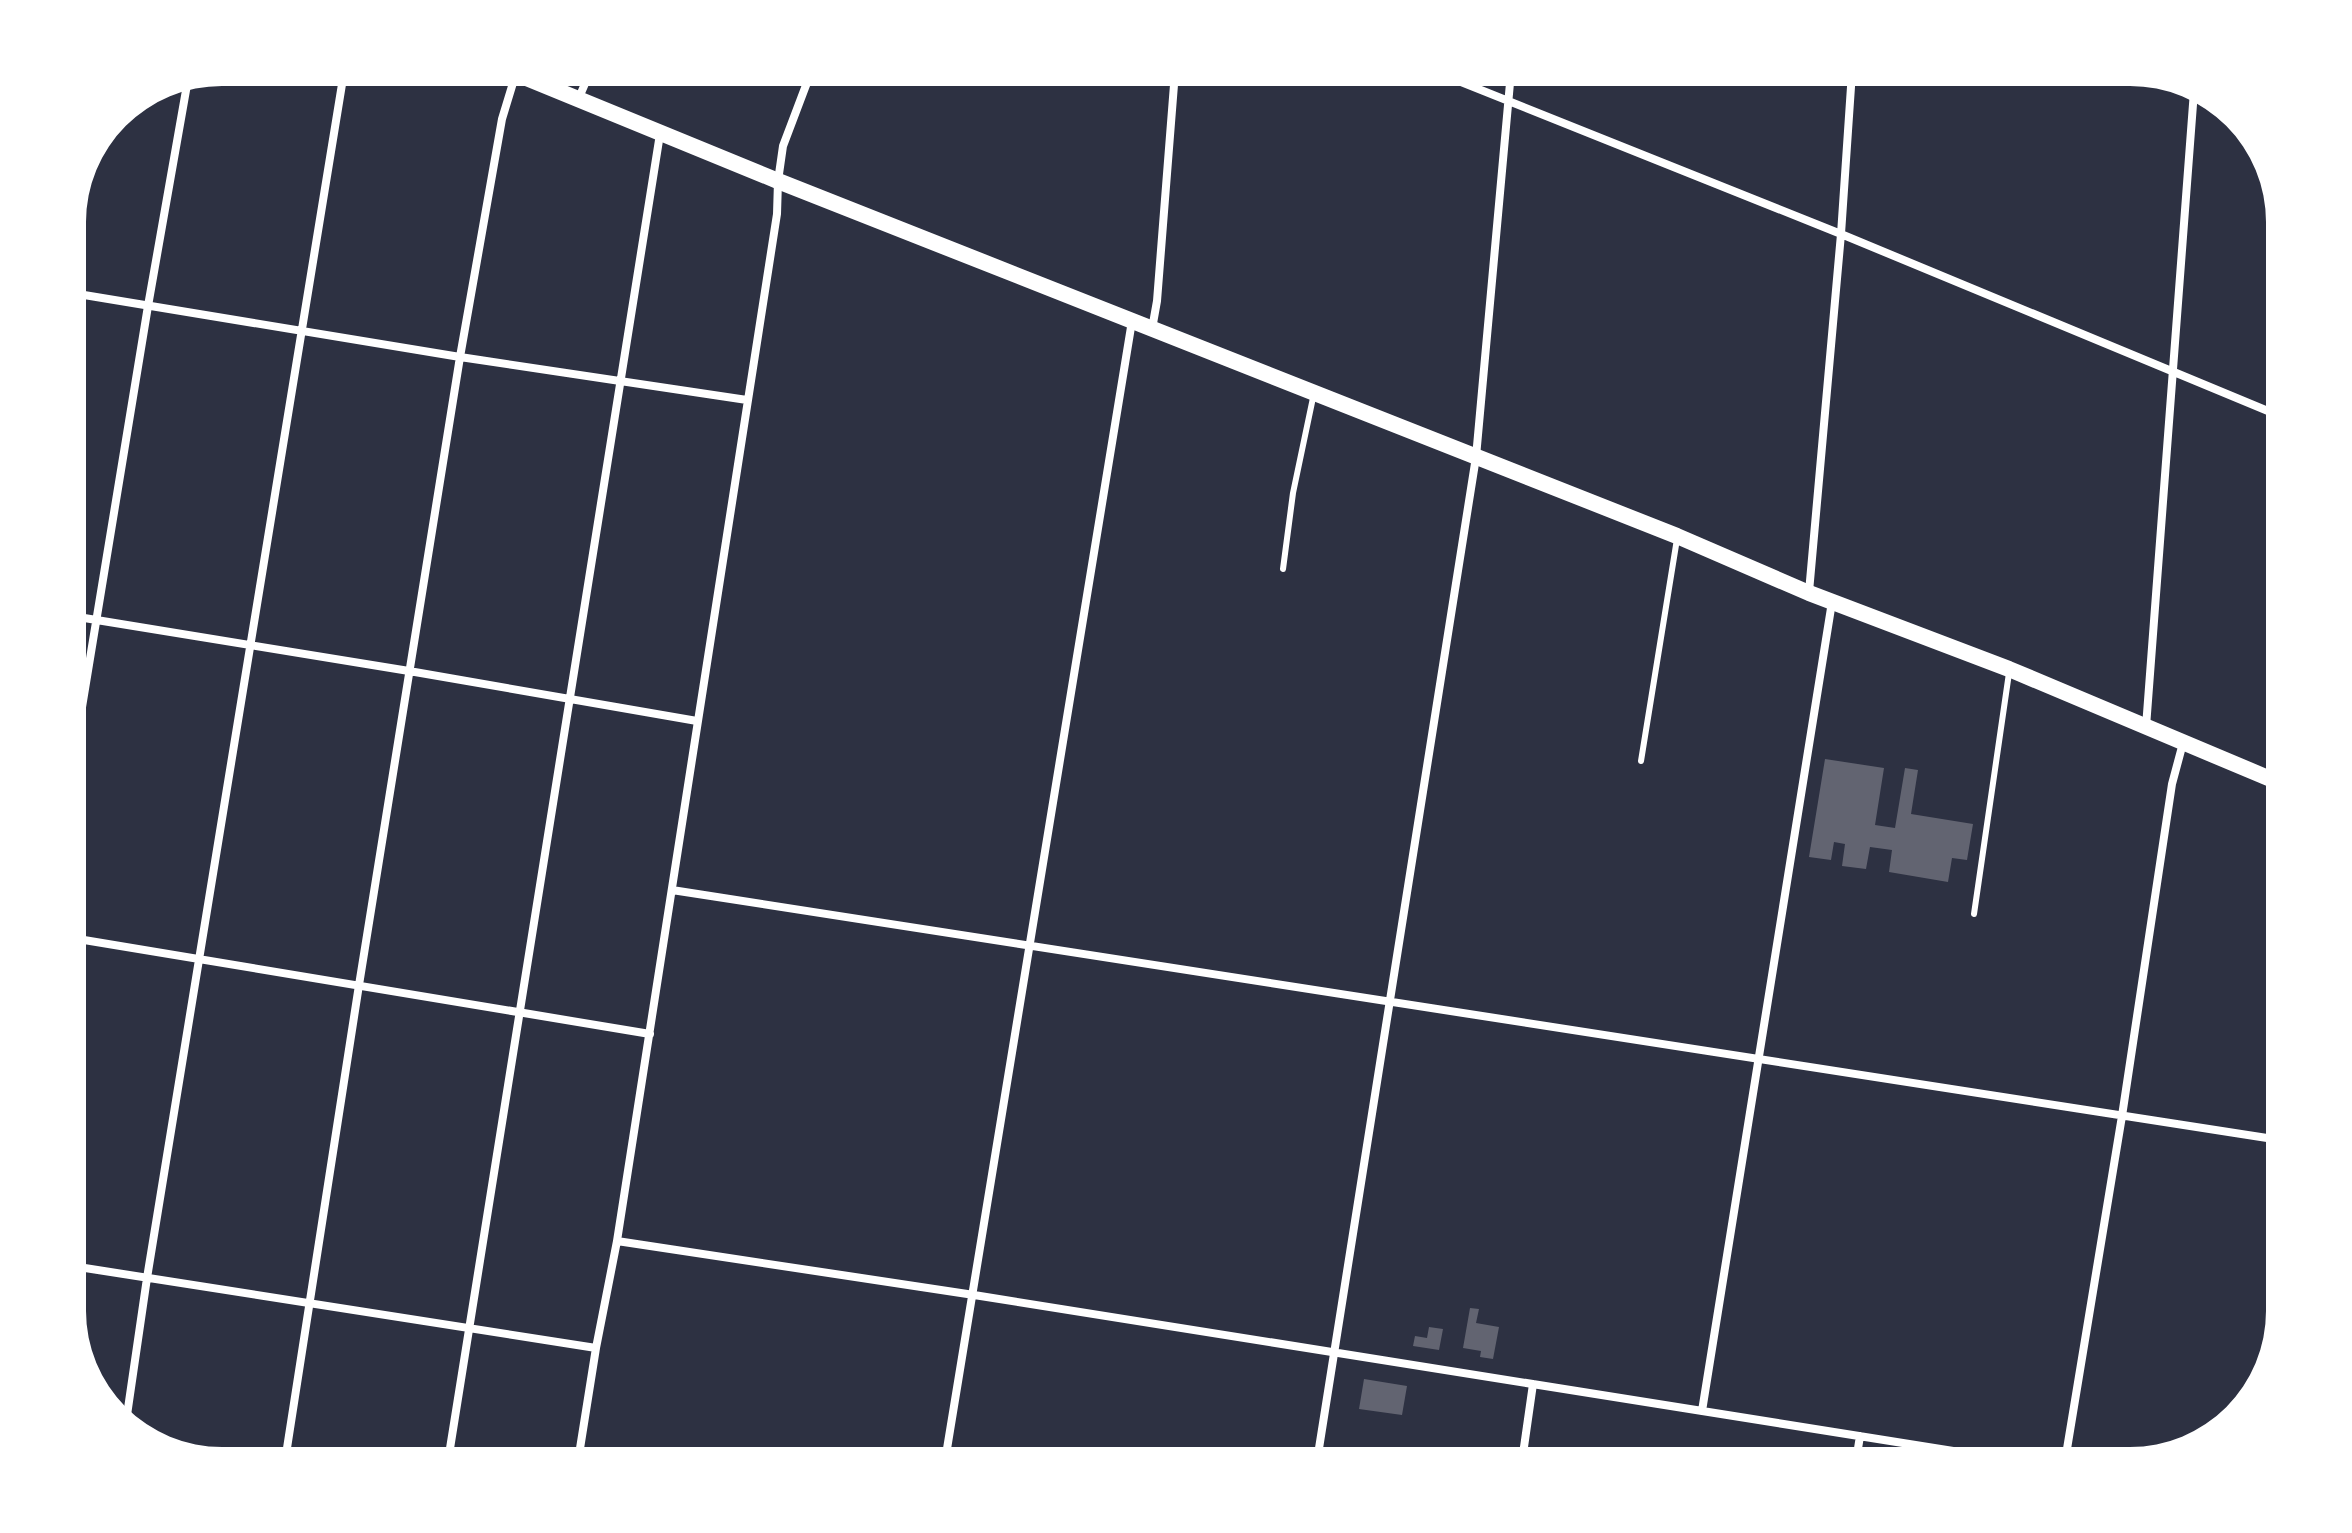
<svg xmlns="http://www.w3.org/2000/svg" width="2352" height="1533" font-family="'IBM Plex Sans',sans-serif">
  <rect width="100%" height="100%" fill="#2d3142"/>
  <path fill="#626471" d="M 1825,759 L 1884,768 L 1875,825 L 1895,828 L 1905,768 L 1918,770 L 1911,814 L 1973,824 L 1967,860 L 1952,858 L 1948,882 L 1889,872 L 1892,850 L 1870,847 L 1866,869 L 1842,866 L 1845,844 L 1834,842 L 1831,860 L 1809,857 Z
    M 1470,1308 L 1479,1309 L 1476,1323 L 1499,1327 L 1493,1359 L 1480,1357 L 1481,1351 L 1463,1348 Z
    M 1429,1327 L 1443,1329 L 1439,1350 L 1413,1346 L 1415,1336 L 1427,1338 Z
    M 1364,1379 L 1407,1386 L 1402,1415 L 1359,1409 Z"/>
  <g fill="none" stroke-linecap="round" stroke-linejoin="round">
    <path stroke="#fff" stroke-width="6" d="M 1283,569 L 1293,493 L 1314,393
      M 1641,761 L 1677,539
      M 1974,914 L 2009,673"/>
    <path stroke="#fff" stroke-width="8" d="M 1436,72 L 1841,234 L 2280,416
      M 578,100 L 590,72
      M 72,293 L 460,357 L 747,400
      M 1152,329 L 1157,301 L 1175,72
      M 1809,592 L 1841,234 L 1852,72
      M 72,616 L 409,671 L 697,721
      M 2146,727 L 2194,91
      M 72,768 L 148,306 L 188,79
      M 672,890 L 2280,1140
      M 72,938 L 650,1034
      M 617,1241 L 974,1295 L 2016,1461
      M 72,1266 L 596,1348
      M 1702,1411 L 1832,602
      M 126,1422 L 147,1278 L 344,72
      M 285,1461 L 359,985 L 460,357 L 502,119 L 516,73
      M 448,1461 L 660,134
      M 578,1461 L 596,1348 L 617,1241 L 777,214 L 778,181 L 783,146 L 811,72
      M 945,1461 L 1132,321
      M 1317,1461 L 1476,457 L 1511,72
      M 1522,1461 L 1533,1384
      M 1856,1461 L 1860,1436
      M 2065,1461 L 2122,1116 L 2172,784 L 2183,743"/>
    <path stroke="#fff" stroke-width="16" d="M 512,72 L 778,181 L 1677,536 L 1809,593 L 2009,669 L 2280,783"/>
  </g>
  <path d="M0 0H2352V1533H0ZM222 86H2130A136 136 0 0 1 2266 222V1311A136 136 0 0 1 2130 1447H222A136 136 0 0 1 86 1311V222A136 136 0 0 1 222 86Z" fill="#fff" fill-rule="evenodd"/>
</svg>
